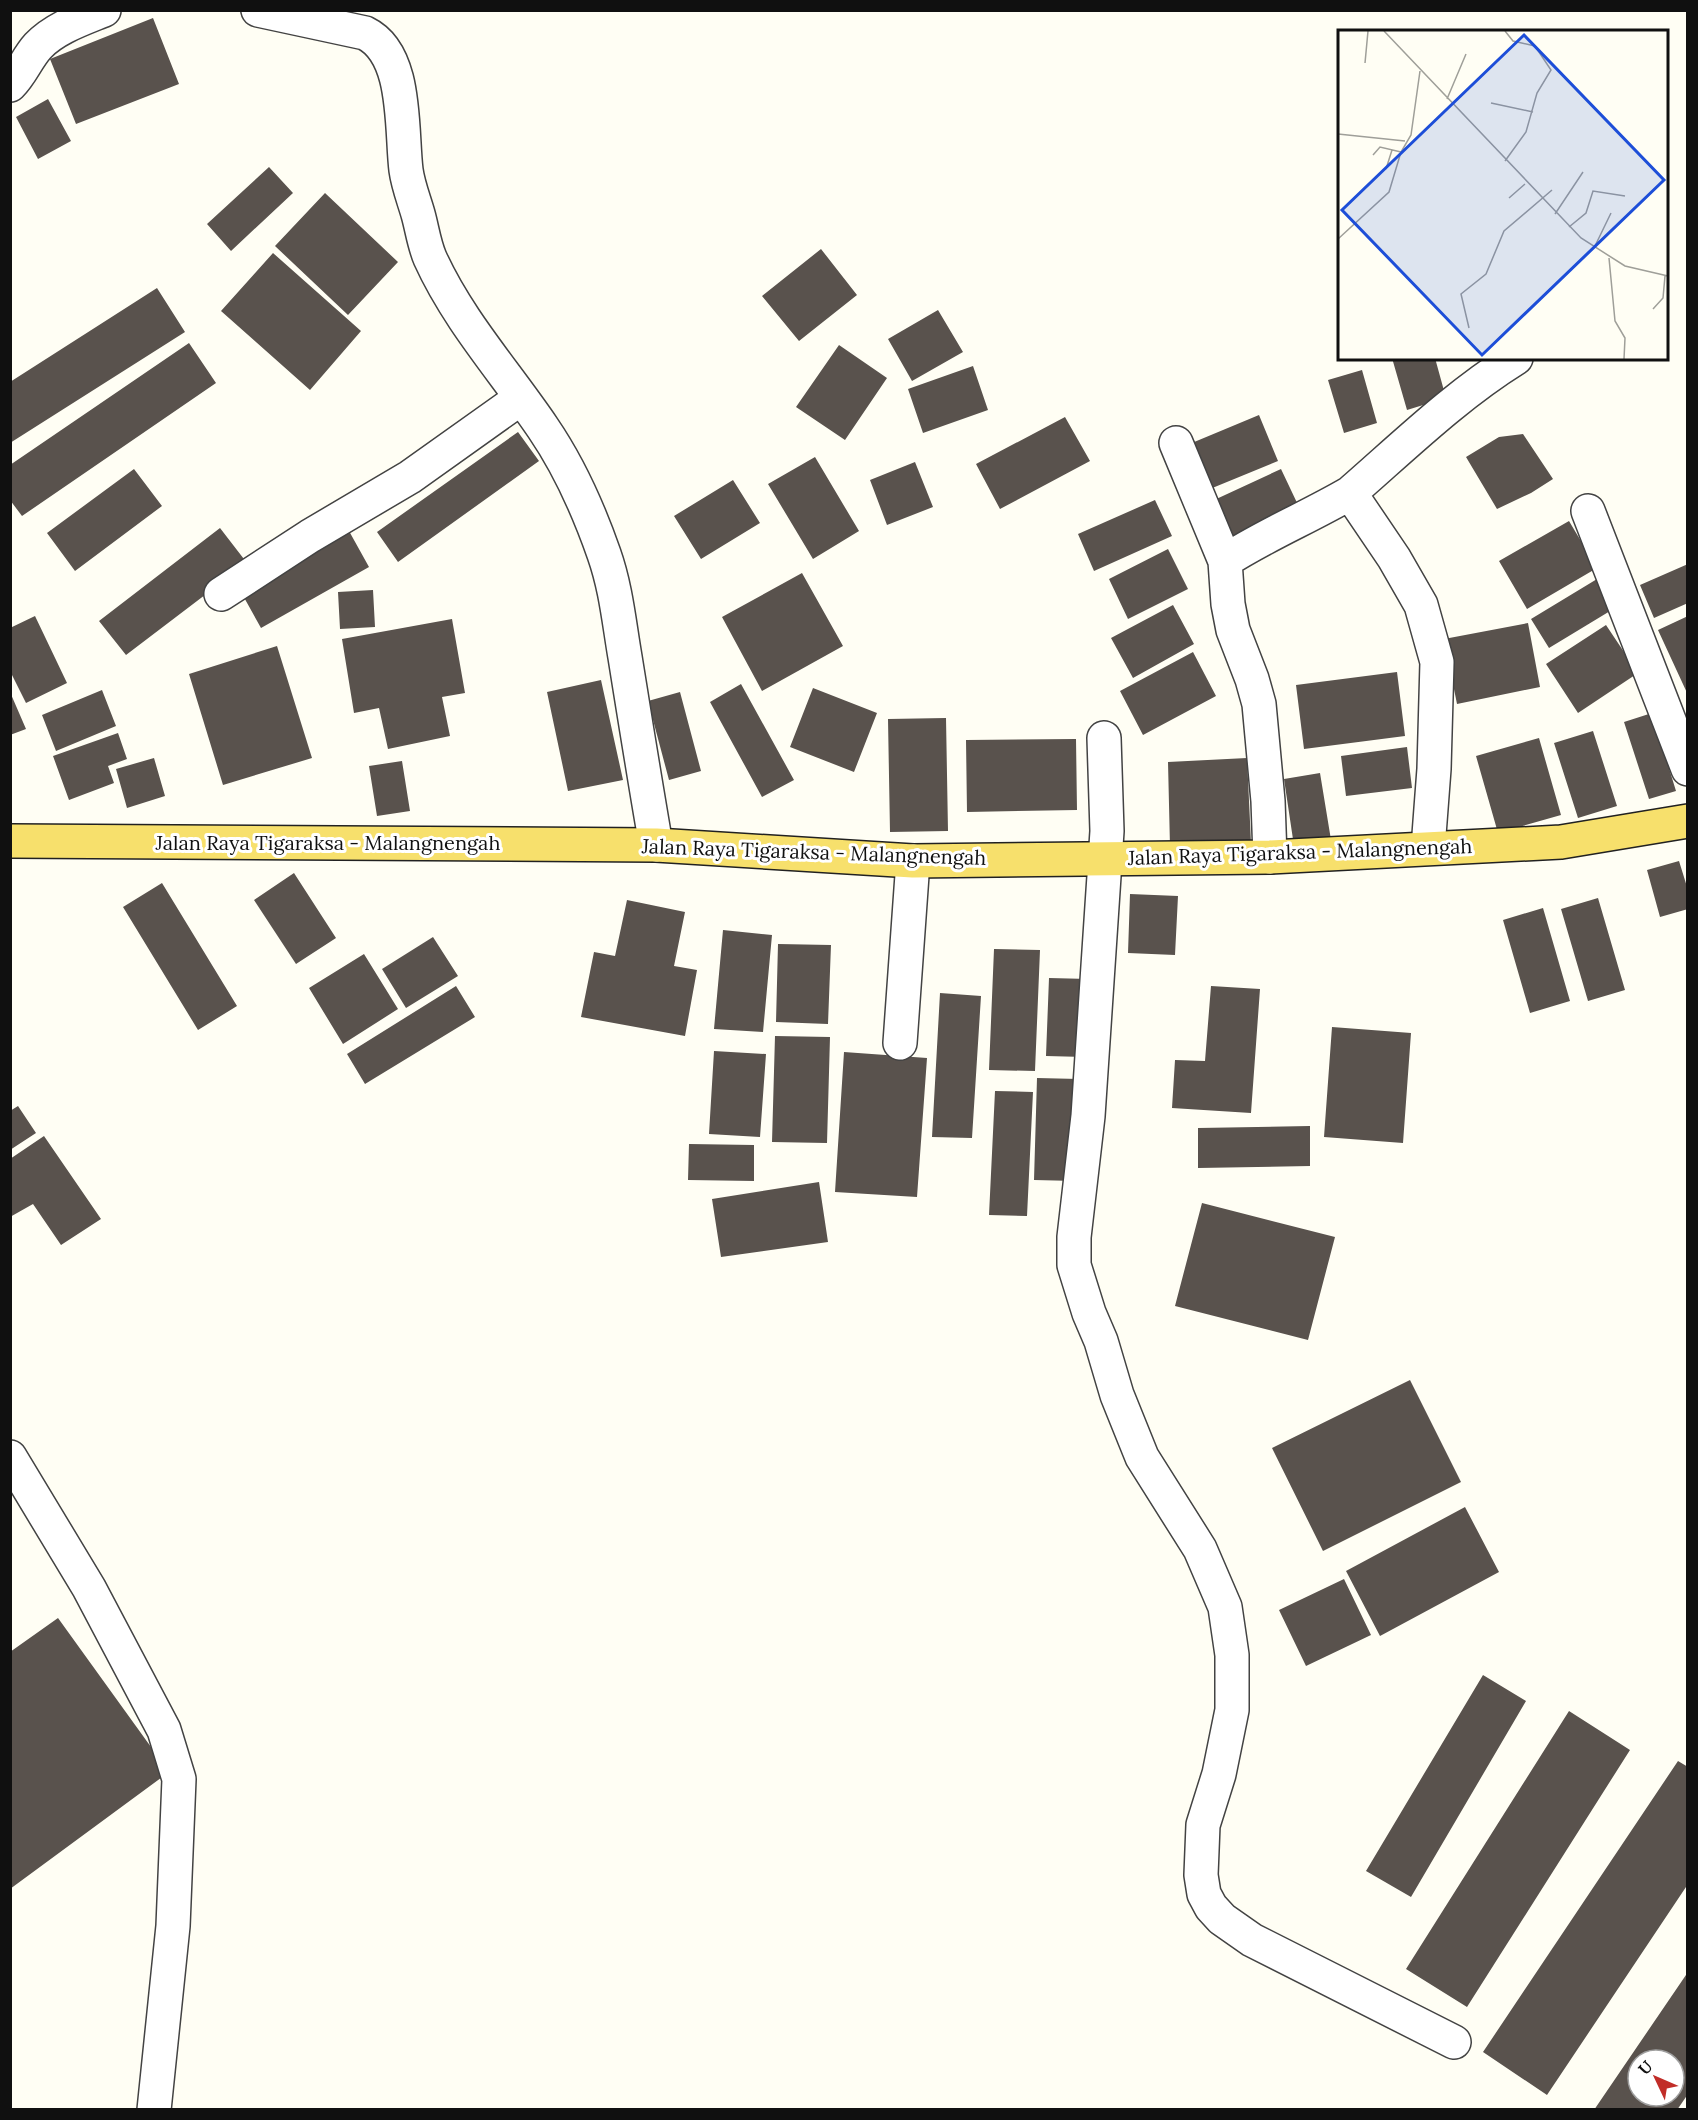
<svg xmlns="http://www.w3.org/2000/svg" width="1698" height="2120" font-family="Lora,serif">
  <rect width="100%" height="100%" fill="#fffef4"/>
  <path fill="#59524d" fill-rule="evenodd" d="M 153,18 L 179,84 L 76,124 L 50,59 Z
    M 48,99 L 71,141 L 38,159 L 16,117 Z
    M 269,167 L 293,193 L 231,251 L 207,224 Z
    M 325,193 L 398,262 L 348,315 L 275,246 Z
    M 821,249 L 857,295 L 799,341 L 762,296 Z
    M 273,253 L 361,331 L 310,390 L 221,311 Z
    M 157,288 L 185,332 L 10,443 L 10,382 Z
    M 938,310 L 963,352 L 912,381 L 888,339 Z
    M 189,343 L 216,383 L 22,516 L 10,500 L 10,465 Z
    M 839,345 L 887,378 L 845,440 L 796,407 Z
    M 1392,358 L 1435,358 L 1446,398 L 1407,410 Z
    M 973,366 L 988,410 L 923,433 L 908,389 Z
    M 1362,370 L 1377,423 L 1344,433 L 1328,380 Z
    M 1259,415 L 1278,461 L 1205,491 L 1187,445 Z
    M 1065,417 L 1090,461 L 1000,509 L 976,464 Z
    M 518,432 L 539,461 L 398,562 L 377,532 Z
    M 1523,434 L 1553,479 L 1531,493 L 1497,509 L 1466,457 L 1499,437 Z
    M 815,457 L 859,531 L 813,559 L 768,484 Z
    M 915,462 L 933,507 L 887,525 L 870,480 Z
    M 134,469 L 162,506 L 75,571 L 47,533 Z
    M 1281,469 L 1299,507 L 1230,540 L 1212,501 Z
    M 733,480 L 760,523 L 701,559 L 674,516 Z
    M 1155,500 L 1172,536 L 1094,571 L 1078,534 Z
    M 1569,521 L 1597,568 L 1527,609 L 1499,561 Z
    M 220,528 L 247,563 L 126,655 L 99,621 Z
    M 349,531 L 369,567 L 261,628 L 241,592 Z
    M 1168,549 L 1188,589 L 1128,619 L 1109,579 Z
    M 1688,564 L 1688,603 L 1654,618 L 1640,585 Z
    M 802,573 L 843,646 L 762,691 L 722,617 Z
    M 1602,576 L 1620,605 L 1549,648 L 1531,619 Z
    M 373,590 L 375,627 L 340,629 L 338,592 Z
    M 1173,605 L 1194,644 L 1133,678 L 1111,638 Z
    M 35,616 L 67,683 L 26,703 L 10,671 L 10,628 Z
    M 1688,616 L 1688,695 L 1658,630 Z
    M 452,619 L 465,693 L 442,697 L 450,736 L 388,749 L 379,708 L 354,713 L 342,639 Z
    M 1528,623 L 1540,687 L 1457,704 L 1444,639 Z
    M 1606,625 L 1638,673 L 1578,713 L 1546,664 Z
    M 277,646 L 312,758 L 223,785 L 189,674 Z
    M 1193,652 L 1216,696 L 1143,735 L 1120,691 Z
    M 1397,672 L 1405,736 L 1304,749 L 1296,685 Z
    M 601,680 L 623,780 L 568,791 L 547,692 Z
    M 741,684 L 794,780 L 762,797 L 710,702 Z
    M 813,688 L 877,713 L 854,772 L 790,747 Z
    M 102,690 L 116,726 L 56,751 L 42,715 Z
    M 10,692 L 26,729 L 10,735 Z
    M 680,692 L 701,771 L 669,780 L 648,701 Z
    M 1652,713 L 1676,791 L 1649,799 L 1624,722 Z
    M 946,718 L 948,831 L 890,832 L 888,719 Z
    M 1593,731 L 1617,806 L 1578,818 L 1554,743 Z
    M 118,733 L 127,759 L 108,766 L 114,783 L 69,800 L 53,756 Z
    M 1539,738 L 1561,815 L 1498,833 L 1476,756 Z
    M 1076,739 L 1077,810 L 967,812 L 966,740 Z
    M 1407,747 L 1412,788 L 1346,796 L 1341,756 Z
    M 154,758 L 165,796 L 127,808 L 116,769 Z
    M 1247,758 L 1251,843 L 1170,847 L 1168,762 Z
    M 402,761 L 410,811 L 377,816 L 369,766 Z
    M 1320,773 L 1331,840 L 1294,846 L 1284,779 Z
    M 1679,861 L 1688,890 L 1688,909 L 1660,917 L 1647,870 Z
    M 294,873 L 336,938 L 296,964 L 254,900 Z
    M 162,883 L 237,1006 L 198,1030 L 123,907 Z
    M 1130,894 L 1178,896 L 1175,955 L 1128,953 Z
    M 1598,898 L 1625,990 L 1588,1001 L 1561,909 Z
    M 627,900 L 685,912 L 674,966 L 697,970 L 685,1036 L 581,1017 L 594,952 L 615,956 Z
    M 1543,908 L 1570,1001 L 1530,1013 L 1503,920 Z
    M 723,930 L 772,935 L 763,1032 L 714,1029 Z
    M 433,937 L 458,976 L 406,1008 L 382,969 Z
    M 778,944 L 831,945 L 828,1024 L 776,1022 Z
    M 994,949 L 1040,950 L 1035,1071 L 989,1070 Z
    M 364,954 L 398,1009 L 343,1044 L 309,988 Z
    M 1049,978 L 1089,979 L 1085,1057 L 1046,1056 Z
    M 456,986 L 475,1017 L 365,1084 L 347,1054 Z
    M 1211,986 L 1260,989 L 1251,1113 L 1172,1108 L 1175,1060 L 1205,1061 Z
    M 940,993 L 981,996 L 972,1138 L 932,1137 Z
    M 1332,1027 L 1411,1033 L 1403,1143 L 1324,1137 Z
    M 775,1036 L 830,1037 L 827,1143 L 772,1142 Z
    M 714,1051 L 766,1054 L 760,1137 L 709,1134 Z
    M 844,1052 L 927,1058 L 917,1197 L 835,1192 Z
    M 1037,1078 L 1079,1079 L 1076,1181 L 1034,1180 Z
    M 995,1091 L 1033,1092 L 1027,1216 L 989,1215 Z
    M 18,1106 L 36,1133 L 10,1150 L 10,1111 Z
    M 1310,1126 L 1310,1166 L 1198,1168 L 1198,1128 Z
    M 44,1136 L 101,1219 L 61,1245 L 33,1204 L 10,1217 L 10,1159 Z
    M 689,1144 L 754,1145 L 754,1181 L 688,1180 Z
    M 819,1182 L 828,1242 L 721,1257 L 712,1199 Z
    M 1202,1203 L 1335,1237 L 1308,1340 L 1175,1306 Z
    M 1410,1380 L 1461,1482 L 1323,1551 L 1272,1448 Z
    M 1465,1507 L 1499,1572 L 1380,1636 L 1346,1571 Z
    M 1344,1579 L 1371,1635 L 1306,1666 L 1279,1610 Z
    M 58,1618 L 169,1772 L 10,1889 L 10,1652 Z
    M 1483,1675 L 1526,1701 L 1411,1897 L 1366,1871 Z
    M 1569,1711 L 1630,1750 L 1467,2007 L 1406,1969 Z
    M 1678,1761 L 1688,1767 L 1688,1884 L 1547,2095 L 1483,2052 Z
    M 1688,1972 L 1688,2094 L 1677,2110 L 1594,2110 ZM 1638,2060 L 1674,2060 L 1674,2096 L 1638,2096 Z"/>
  <g fill="none" stroke-linecap="round" stroke-linejoin="round">
    <g stroke="#434343" stroke-width="36">
      <path id="street" d="M 258,10 L 365,33 C 408,54 401,130 406,170 C 408,185 414,200 418,214 C 422,228 424,244 430,258 C 458,320 505,372 543,428 C 569,466 589,511 604,554 C 616,588 619,622 625,657 C 635,719 645,782 656,845
        M 10,85 C 22,73 27,58 38,46 C 55,28 82,19 104,10
        M 1176,443 L 1225,561 L 1228,604 L 1233,630 L 1252,679 L 1259,704 L 1268,801 L 1270,857
        M 1588,511 L 1688,769
        M 1225,561 C 1265,535 1309,517 1350,493
        M 221,594 L 310,536 L 410,477 L 521,398
        M 1104,738 L 1107,831 L 1088,1116 L 1074,1237 L 1074,1265 L 1089,1313 L 1101,1341 L 1117,1395 L 1142,1457 L 1200,1549 L 1225,1607 L 1232,1655 L 1232,1710 L 1219,1774 L 1203,1825 L 1201,1875 L 1204,1894 L 1211,1907 L 1222,1919 L 1252,1940 L 1454,2042
        M 1428,848 L 1434,769 L 1437,662 L 1421,605 L 1394,558 L 1350,493 C 1404,446 1455,396 1516,358
        M 900,1043 L 913,861
        M 10,1457 L 89,1588 L 164,1730 L 179,1779 L 173,1926 L 154,2110"/>
    </g>
    <g stroke="#212121" stroke-width="36">
      <path id="primary" d="M 10,841 L 656,845 L 913,861 L 1270,857 L 1561,842 L 1688,821"/>
    </g>
    <use href="#street" stroke="#fff" stroke-width="33"/>
    <use href="#primary" stroke="#f7e06c" stroke-width="33"/>
  </g>
  <g text-anchor="middle" stroke-width="6" stroke-linejoin="round" paint-order="stroke">
    <g font-size="20" fill="#101010" stroke="#fff">
      <text x="328" y="850">Jalan Raya Tigaraksa - Malangnengah</text>
      <text transform="translate(814 852) rotate(2)" y="7">Jalan Raya Tigaraksa - Malangnengah</text>
      <text transform="translate(1300 852) rotate(-2)" y="7">Jalan Raya Tigaraksa - Malangnengah</text>
    </g>
  </g>
  <g transform="translate(1338 30)">
    <rect width="330" height="330" fill="#fffef4"/>
    <path fill="none" stroke="#9f9f99" stroke-width="1.5" d="M 46,1 L 243,208 L 287,236 L 330,246M 167,1 L 175,11 L 197,16 L 213,40 L 199,63 L 188,102 L 167,131M 27,33 L 30,1M 109,69 L 128,24M 153,73 L 195,82M 0,104 L 67,111M 35,125 L 42,117 L 63,122M 48,139 L 54,120M 171,168 L 187,154M 217,184 L 245,142M 231,197 L 248,183 L 255,161 L 287,166M 0,209 L 51,162 L 63,122 L 73,105 L 82,41M 256,218 L 273,183M 271,228 L 277,291 L 287,308 L 286,329M 315,279 L 325,268 L 327,246M 131,298 L 123,264 L 148,244 L 166,201 L 214,160"/>
    <path fill="#1d4ed8" fill-opacity="0.15" stroke="#1d4ed8" stroke-width="3" d="M 186,5 L 326,150 L 144,325 L 4,180 Z"/>
    <rect width="330" height="330" fill="none" stroke="#101010" stroke-width="3"/>
  </g>
  <rect width="1698" height="2120" fill="none" stroke="#101010" stroke-width="24"/>
  <g transform="translate(1656 2078) rotate(314)"><circle r="28" fill="#ffffff" stroke="#9f9f9f" stroke-width="1.5"/>
  <path d="M0-4.5L10 22L0 15L-10 22Z" fill="#c12d28"/>
  <text y="-9" font-size="16" font-weight="bold" text-anchor="middle" fill="#101010">U</text>
  </g>
</svg>
